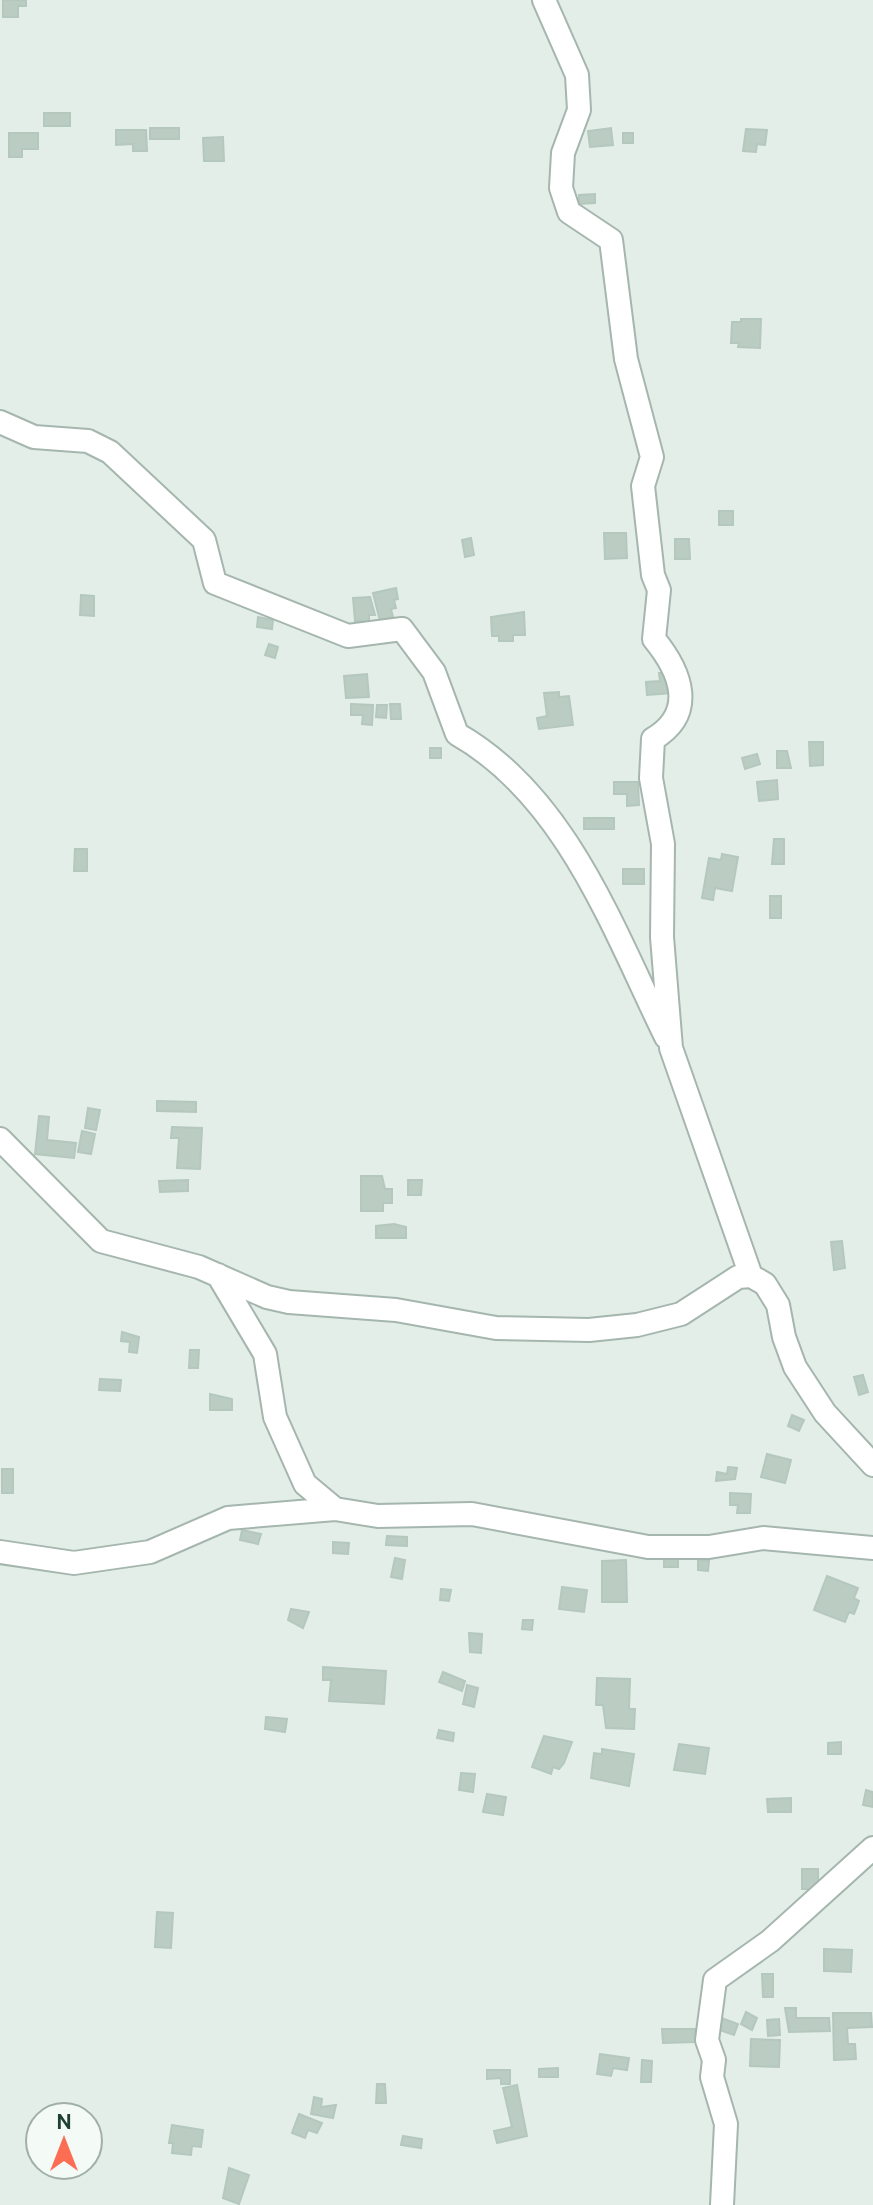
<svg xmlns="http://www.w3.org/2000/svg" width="873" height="2205" font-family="Cabin,sans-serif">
  <rect width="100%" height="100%" fill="#e3eee8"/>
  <path fill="#bbccc3" stroke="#b4c8be" stroke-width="2" d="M 3,0 L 26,0 L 26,6 L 18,6 L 18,17 L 3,17 Z
    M 44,113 L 70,113 L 70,126 L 44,126 Z
    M 150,128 L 179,128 L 179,139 L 150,139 Z
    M 611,128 L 613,145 L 590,147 L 588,131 Z
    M 746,129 L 767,130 L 765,145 L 757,144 L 756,152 L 743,151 Z
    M 116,130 L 146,130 L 147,151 L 133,151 L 133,144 L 116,145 Z
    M 9,133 L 38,133 L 38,149 L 22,149 L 22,157 L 9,157 Z
    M 623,133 L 633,133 L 633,143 L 623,143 Z
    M 223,137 L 224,161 L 204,161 L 203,138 Z
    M 595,194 L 595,203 L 579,204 L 579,195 Z
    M 741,319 L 761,319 L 760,348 L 738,347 L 739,343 L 731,343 L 732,322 L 741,322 Z
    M 719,511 L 733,511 L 733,525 L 719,525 Z
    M 604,533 L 626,533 L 627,558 L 605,559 Z
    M 471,538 L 474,555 L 465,557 L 462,540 Z
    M 675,539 L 689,539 L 690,559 L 675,559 Z
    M 396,588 L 398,599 L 394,600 L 396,608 L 391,609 L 393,617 L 380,621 L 373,593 Z
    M 81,595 L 94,596 L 94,616 L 80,615 Z
    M 370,597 L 375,615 L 369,615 L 369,621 L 355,621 L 353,598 Z
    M 524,612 L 525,635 L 513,635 L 513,641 L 499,641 L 499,636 L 492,636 L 491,617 Z
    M 258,617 L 273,620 L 272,629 L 257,627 Z
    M 269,644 L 278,647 L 275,658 L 265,655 Z
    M 659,673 L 671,673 L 672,693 L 647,695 L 646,682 L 660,681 Z
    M 367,674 L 369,697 L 346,698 L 344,676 Z
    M 559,692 L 559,697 L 569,696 L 573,725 L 539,729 L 537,718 L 547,716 L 544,693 Z
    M 351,704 L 373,705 L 372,725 L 362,724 L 363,715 L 351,715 Z
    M 390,704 L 400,704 L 401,719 L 391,719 Z
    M 377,705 L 387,705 L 386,718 L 376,717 Z
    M 809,742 L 823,742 L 823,765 L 810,766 Z
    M 430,748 L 441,748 L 441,758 L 430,758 Z
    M 777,751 L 787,751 L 791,768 L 777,768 Z
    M 757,754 L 760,764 L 745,769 L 742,758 Z
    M 777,780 L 778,799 L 759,801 L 757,782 Z
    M 614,782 L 638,782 L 639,805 L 627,806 L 627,794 L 614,794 Z
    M 584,818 L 614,818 L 614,829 L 584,829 Z
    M 774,839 L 784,839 L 784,864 L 772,864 Z
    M 75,849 L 87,849 L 87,871 L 74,871 Z
    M 722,854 L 738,857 L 732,891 L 715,888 L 713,900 L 702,898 L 709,858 L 721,860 Z
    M 623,869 L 644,869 L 644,884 L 623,884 Z
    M 770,896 L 781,896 L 781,918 L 770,918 Z
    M 157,1101 L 196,1102 L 196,1112 L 157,1111 Z
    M 88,1108 L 100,1110 L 96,1130 L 85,1128 Z
    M 39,1116 L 49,1117 L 47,1140 L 76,1143 L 74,1158 L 35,1154 Z
    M 172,1127 L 202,1128 L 200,1169 L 177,1168 L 179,1138 L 171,1138 Z
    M 82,1131 L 95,1134 L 91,1154 L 78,1152 Z
    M 361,1176 L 382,1176 L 385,1189 L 392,1189 L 392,1203 L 383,1203 L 383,1211 L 361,1211 Z
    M 188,1180 L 188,1191 L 160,1192 L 159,1181 Z
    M 408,1180 L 422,1180 L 421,1195 L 408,1195 Z
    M 394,1224 L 406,1227 L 406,1238 L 376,1238 L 376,1226 Z
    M 842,1241 L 845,1268 L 834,1270 L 831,1242 Z
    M 122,1332 L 139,1337 L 137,1353 L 129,1352 L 130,1342 L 121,1341 Z
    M 190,1350 L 199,1350 L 198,1368 L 189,1368 Z
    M 863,1375 L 868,1392 L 859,1395 L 854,1377 Z
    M 100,1379 L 121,1380 L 120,1391 L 99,1390 Z
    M 210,1394 L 232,1399 L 232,1410 L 210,1410 Z
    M 792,1415 L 804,1420 L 799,1431 L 788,1426 Z
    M 767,1454 L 791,1460 L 785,1483 L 761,1477 Z
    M 728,1467 L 737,1468 L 735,1479 L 716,1481 L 717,1472 L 727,1474 Z
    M 2,1469 L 13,1469 L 13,1493 L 2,1493 Z
    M 730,1493 L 751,1494 L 750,1513 L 737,1513 L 738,1505 L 730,1505 Z
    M 242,1530 L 261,1534 L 258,1544 L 240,1540 Z
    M 387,1536 L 407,1537 L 407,1546 L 386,1545 Z
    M 333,1542 L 349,1543 L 348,1554 L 333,1553 Z
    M 664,1557 L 678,1557 L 678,1567 L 664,1567 Z
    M 395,1558 L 405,1560 L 402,1579 L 391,1577 Z
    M 626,1560 L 627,1602 L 602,1602 L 602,1561 Z
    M 698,1560 L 709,1561 L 708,1571 L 698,1570 Z
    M 827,1576 L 858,1588 L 854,1598 L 859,1601 L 854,1614 L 849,1612 L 845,1622 L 814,1610 Z
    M 562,1587 L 587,1590 L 584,1612 L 559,1609 Z
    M 441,1589 L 451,1590 L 449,1601 L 440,1600 Z
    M 291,1609 L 309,1612 L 303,1628 L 288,1620 Z
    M 523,1620 L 533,1620 L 532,1630 L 522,1629 Z
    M 469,1633 L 482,1634 L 481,1653 L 470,1652 Z
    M 323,1667 L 386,1671 L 384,1704 L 329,1701 L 331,1680 L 323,1680 Z
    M 443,1672 L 465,1681 L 462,1691 L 439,1682 Z
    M 597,1678 L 630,1679 L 629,1709 L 635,1709 L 634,1729 L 606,1728 L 603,1705 L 596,1705 Z
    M 467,1685 L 478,1688 L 474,1707 L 463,1704 Z
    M 266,1717 L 287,1719 L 285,1732 L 265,1729 Z
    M 439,1730 L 454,1733 L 453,1741 L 437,1738 Z
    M 544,1736 L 572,1742 L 564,1763 L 559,1769 L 553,1767 L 551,1774 L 532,1767 Z
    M 841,1742 L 841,1754 L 828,1754 L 828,1743 Z
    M 679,1744 L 709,1748 L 705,1774 L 674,1770 Z
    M 602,1749 L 634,1754 L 629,1786 L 591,1778 L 594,1753 L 602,1754 Z
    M 461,1773 L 475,1774 L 473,1792 L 459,1790 Z
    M 866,1790 L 873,1792 L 873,1807 L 863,1805 Z
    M 487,1794 L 506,1797 L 503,1815 L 483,1812 Z
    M 791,1798 L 791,1812 L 768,1812 L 767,1799 Z
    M 802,1869 L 818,1869 L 818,1889 L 802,1889 Z
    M 157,1912 L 173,1913 L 171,1948 L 155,1947 Z
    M 824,1949 L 852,1950 L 851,1972 L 824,1971 Z
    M 762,1974 L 773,1974 L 773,1997 L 763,1997 Z
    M 785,2008 L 796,2008 L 796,2018 L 829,2018 L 830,2031 L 789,2032 Z
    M 746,2012 L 757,2018 L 752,2030 L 741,2024 Z
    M 833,2013 L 871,2013 L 872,2027 L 847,2028 L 848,2044 L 855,2044 L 856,2059 L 834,2060 Z
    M 716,2016 L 738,2024 L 734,2035 L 711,2027 Z
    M 779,2019 L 780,2035 L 768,2036 L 767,2020 Z
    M 662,2029 L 695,2029 L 695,2042 L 663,2043 Z
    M 751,2039 L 780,2040 L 779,2067 L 750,2066 Z
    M 600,2054 L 629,2058 L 627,2070 L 613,2068 L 611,2076 L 597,2074 Z
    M 642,2060 L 652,2061 L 651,2082 L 641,2082 Z
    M 558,2068 L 558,2077 L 539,2077 L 539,2069 Z
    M 487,2070 L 510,2070 L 510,2084 L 501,2084 L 501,2078 L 487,2079 Z
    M 377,2084 L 385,2084 L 386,2103 L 376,2103 Z
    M 517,2085 L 527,2136 L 497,2143 L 494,2131 L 512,2127 L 503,2088 Z
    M 314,2097 L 322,2099 L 321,2107 L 336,2105 L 333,2118 L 311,2114 Z
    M 299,2114 L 322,2123 L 317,2133 L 308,2130 L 305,2138 L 292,2133 Z
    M 172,2125 L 203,2130 L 201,2147 L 192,2146 L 191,2155 L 172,2153 L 173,2143 L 169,2143 Z
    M 403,2136 L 422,2139 L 421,2148 L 401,2145 Z
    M 229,2168 L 249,2175 L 239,2204 L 223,2198 Z"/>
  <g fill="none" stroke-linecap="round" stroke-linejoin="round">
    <g stroke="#a5b6af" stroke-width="26">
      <path id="street" d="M 544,0 L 577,75 L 579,110 L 563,153 L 561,188 L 569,212 L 611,240 L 626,359 L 652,457 L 643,486 L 653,575 L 659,590 L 654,639 C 681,672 697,713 653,739 L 651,778 L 663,844 L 662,937 L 671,1048 L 751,1276
        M 0,422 L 34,437 L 88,441 L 110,452 L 204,540 L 215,583 L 348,636 L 402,629 L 434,672 L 457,734 C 566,796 613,929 666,1037
        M 0,1139 L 101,1241 L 199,1267 L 267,1297 L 289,1302 L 396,1310 L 496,1328 L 589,1330 L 637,1325 L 681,1314 L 738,1277 L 751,1276 L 765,1284 L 778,1305 L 784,1337 L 795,1367 L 825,1413 L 873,1465
        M 218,1275 L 265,1354 L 275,1417 L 305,1484 L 335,1509 L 378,1516 L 472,1514 L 648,1547 L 709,1547 L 763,1538 L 873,1548
        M 0,1552 L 74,1563 L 150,1552 L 228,1518 L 335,1509
        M 722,2205 L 726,2124 L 712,2077 L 714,2060 L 707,2040 L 715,1980 L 770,1941 L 873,1848"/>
    </g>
    <use href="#street" stroke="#fff" stroke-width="22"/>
  </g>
  <g transform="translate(64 2141)"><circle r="38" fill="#f4faf6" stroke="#a0b0a9" stroke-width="2"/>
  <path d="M0-6L14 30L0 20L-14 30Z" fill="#fc6e53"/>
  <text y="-12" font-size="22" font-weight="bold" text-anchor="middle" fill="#214035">N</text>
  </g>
</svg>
